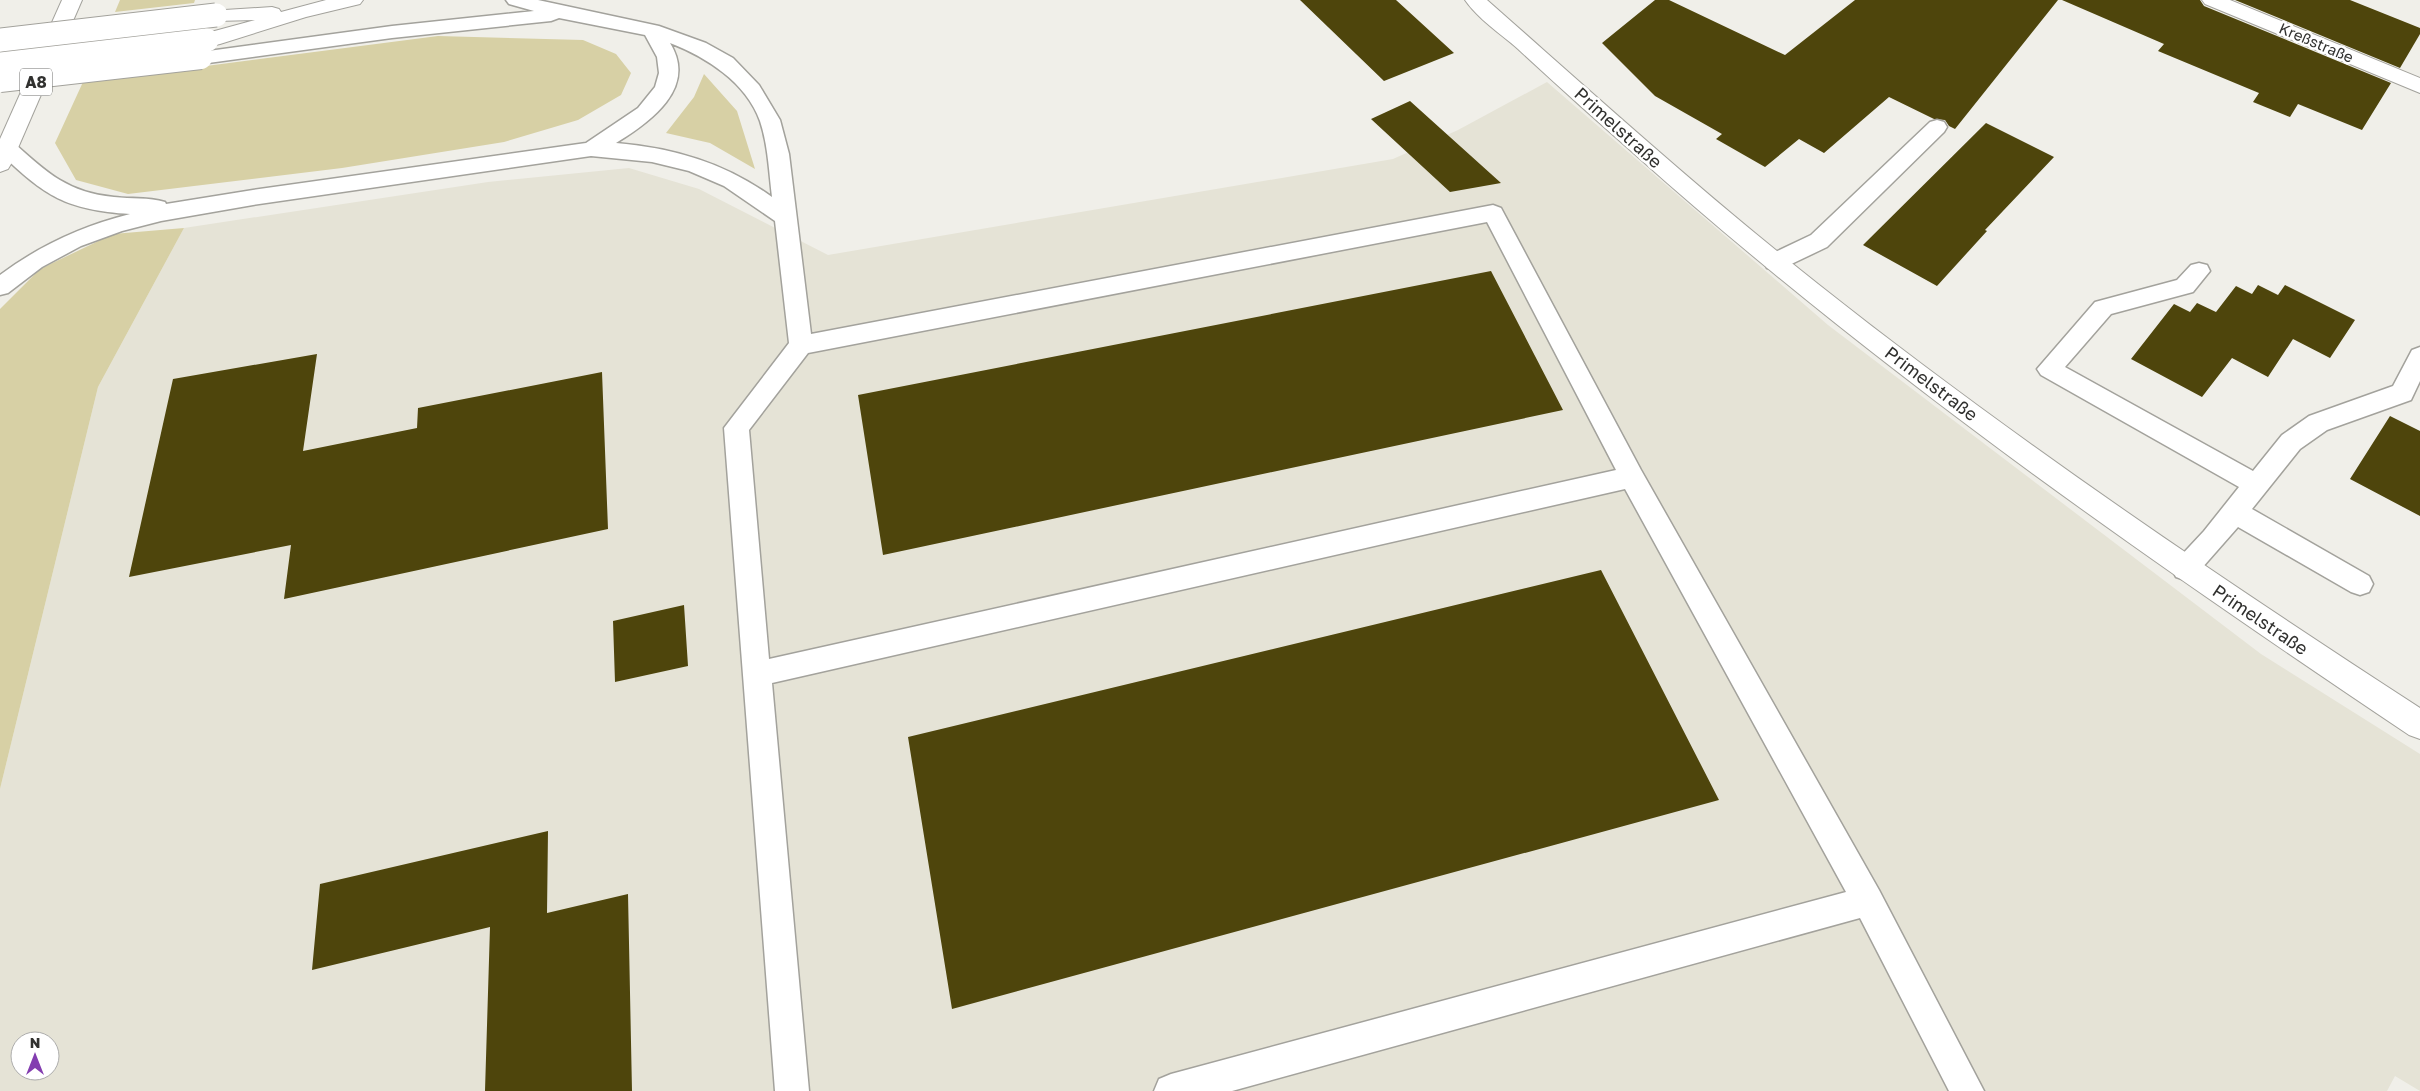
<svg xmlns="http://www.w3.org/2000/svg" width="2420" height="1091" font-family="'Golos Text',sans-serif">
  <rect width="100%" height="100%" fill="#f0efe9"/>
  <path fill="#e5e3d6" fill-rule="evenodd" d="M 1547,82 L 1828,325 L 2261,654 L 2420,754 L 2420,1091 L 2395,1076 L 2387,1091 L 0,1091 L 0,789 L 98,387 L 184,228 L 488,182 L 629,168 L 699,189 L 828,255 L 1393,159 L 1458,130 ZM 20,1041 L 50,1041 L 50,1071 L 20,1071 Z"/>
  <path fill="#d7d0a5" d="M 120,0 L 195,0 L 194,3 L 115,12 Z
    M 438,36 L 583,40 L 616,54 L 631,73 L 621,95 L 578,120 L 504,142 L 342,168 L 128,194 L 76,180 L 55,143 L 83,82 Z
    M 704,74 L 737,111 L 755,169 L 710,143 L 666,133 L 694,97 Z
    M 184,228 L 98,387 L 0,789 L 0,309 L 40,269 L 113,234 Z"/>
  <path fill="#4e450c" d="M 1300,0 L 1396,0 L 1454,53 L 1384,81 Z
    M 1655,0 L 1669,0 L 1785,55 L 1855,0 L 2058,0 L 1955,129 L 1949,126 L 1945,120 L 1934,119 L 1889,97 L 1824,153 L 1799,139 L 1765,167 L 1716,139 L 1722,134 L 1655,96 L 1602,43 Z
    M 2062,0 L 2200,0 L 2204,6 L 2391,83 L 2362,130 L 2298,104 L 2290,117 L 2253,102 L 2259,93 L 2158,51 L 2164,44 Z
    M 2235,0 L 2350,0 L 2420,28 L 2420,34 L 2400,68 Z
    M 1410,101 L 1501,183 L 1450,192 L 1371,119 Z
    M 1986,123 L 2054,157 L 1985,230 L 1987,231 L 1937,286 L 1863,245 Z
    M 1491,271 L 1563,410 L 883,555 L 858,395 Z
    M 2258,285 L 2278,295 L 2285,285 L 2355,320 L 2330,358 L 2293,339 L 2268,377 L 2232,358 L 2202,397 L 2131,359 L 2174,304 L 2190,312 L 2197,303 L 2216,312 L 2236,286 L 2252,294 Z
    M 317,354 L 303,451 L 417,428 L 418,408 L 602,372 L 608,529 L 284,599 L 291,545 L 129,577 L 173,379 Z
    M 2390,416 L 2420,431 L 2420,516 L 2350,479 Z
    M 1601,570 L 1719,800 L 952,1009 L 908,737 Z
    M 684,605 L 688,666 L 615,682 L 613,621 Z
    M 548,831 L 547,913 L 628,894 L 632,1091 L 485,1091 L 490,927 L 312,970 L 320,884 Z"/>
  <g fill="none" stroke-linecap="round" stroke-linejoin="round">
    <g stroke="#a3a29c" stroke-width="3">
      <path id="service" d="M 506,0 L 538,0 L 659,26 L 706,43 L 733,58 L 759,85 L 780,120 L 789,154 L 811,334 L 1493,205 L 1501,208 L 1641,470 L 1879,890 L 1984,1091 L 1949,1091 L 1860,918 L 1232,1091 L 1154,1091 L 1159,1079 L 1171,1074 L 1846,892 L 1625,489 L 772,683 L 809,1091 L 775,1091 L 724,428 L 789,343 L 775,221 L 724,186 L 689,171 L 652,162 L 591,156 L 253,205 L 161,221 L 122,231 L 81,246 L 42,267 L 8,293 L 0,295 L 0,275 C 39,246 82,226 130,214 C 66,210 45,196 0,153 L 0,143 L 7,141 L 14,143 C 47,173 69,193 114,197 C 131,199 149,197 165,202 L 166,204 L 253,190 L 586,143 L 638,108 L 655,87 L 659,73 L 657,57 L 645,35 L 559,18 L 551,21 L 392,38 L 201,64 L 194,62 L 191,58 L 194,54 L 201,52 L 392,26 L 534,11 L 509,4 ZM 670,43 C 706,57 746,82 760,121 C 768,145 769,172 772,197 C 725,163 674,148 616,143 C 650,122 698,88 670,43 ZM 1487,222 L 1616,470 L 769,659 L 749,430 L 808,353 Z
        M 1937,120 L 1944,122 L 1947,127 L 1944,132 L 1827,247 L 1783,268 L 1775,270 L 1767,268 L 1764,262 L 1767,256 L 1811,235 L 1930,122 Z
        M 2199,263 L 2207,265 L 2210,271 L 2193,292 L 2111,314 L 2065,367 L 2253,471 L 2282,435 L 2309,416 L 2393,386 L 2412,350 L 2420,347 L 2420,381 L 2411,400 L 2327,430 L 2300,449 L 2252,509 L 2369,576 L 2373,584 L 2369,592 L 2360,595 L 2351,592 L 2238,527 L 2194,577 L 2185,580 L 2176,577 L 2172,569 L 2176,561 L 2204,531 L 2239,487 L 2041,375 L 2037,369 L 2095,302 L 2177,280 L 2191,265 Z"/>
    </g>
    <g stroke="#a3a29c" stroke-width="2">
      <path id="minor" d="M 1465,0 L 1487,0 C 1596,96 1704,194 1818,284 C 2011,437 2214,574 2420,708 L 2420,739 L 2409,735 C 2142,556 1879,372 1639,158 C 1598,122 1558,86 1518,49 C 1501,34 1478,19 1465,0 Z
        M 2202,0 L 2230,0 L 2420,78 L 2420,93 L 2205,4 Z"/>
    </g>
    <g stroke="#a3a29c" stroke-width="2">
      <path id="tertiary" d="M 326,0 L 363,0 L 360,4 L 306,17 L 220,44 L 207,47 L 200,45 L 197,40 L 200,35 L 255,20 L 216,21 L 209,19 L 206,15 L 209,11 L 272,7 L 279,9 L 281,12 Z"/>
    </g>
    <g stroke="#a3a29c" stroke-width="2">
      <path id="motorway" d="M 62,0 L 82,0 L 11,164 L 8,169 L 0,172 L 0,139 Z"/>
    </g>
    <use href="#service" fill="#fff" fill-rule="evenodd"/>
    <use href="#minor" fill="#fff" fill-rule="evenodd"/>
    <use href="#tertiary" fill="#fff" fill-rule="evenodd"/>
    <use href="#motorway" fill="#fff" fill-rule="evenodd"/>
    <g stroke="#a3a29c" stroke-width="24" stroke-linecap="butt">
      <path id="service-bridge" d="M 0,81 L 201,58"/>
    </g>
    <g stroke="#a3a29c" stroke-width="25" stroke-linecap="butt">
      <path id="tertiary-bridge" d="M 0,40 L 216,15
        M 0,64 L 207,40"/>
    </g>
    <use href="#service-bridge" stroke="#fff" stroke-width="22"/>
    <use href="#tertiary-bridge" stroke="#fff" stroke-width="23"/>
  </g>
  <g text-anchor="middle" stroke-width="5" stroke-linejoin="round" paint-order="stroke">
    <g font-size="15" fill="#31312f" stroke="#fff">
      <text transform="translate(2316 43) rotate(23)" y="5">Kreßstraße</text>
    </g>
    <rect fill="#fff" stroke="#6f6f6d" stroke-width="1" x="20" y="68.5" width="32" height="27" rx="4"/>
    <g font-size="16" font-weight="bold" fill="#31312f">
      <text x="36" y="88">A8</text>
    </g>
    <g font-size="18" fill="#31312f" stroke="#fff">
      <text transform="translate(1618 128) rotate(42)" y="6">Primelstraße</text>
      <text transform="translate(1931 384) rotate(37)" y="6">Primelstraße</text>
      <text transform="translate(2260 620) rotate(34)" y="6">Primelstraße</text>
    </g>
  </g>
  <g transform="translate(35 1056)"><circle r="24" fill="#ffffff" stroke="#adadac"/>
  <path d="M0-4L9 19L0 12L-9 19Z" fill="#833db0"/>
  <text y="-8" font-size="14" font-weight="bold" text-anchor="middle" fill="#31312f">N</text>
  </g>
</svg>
